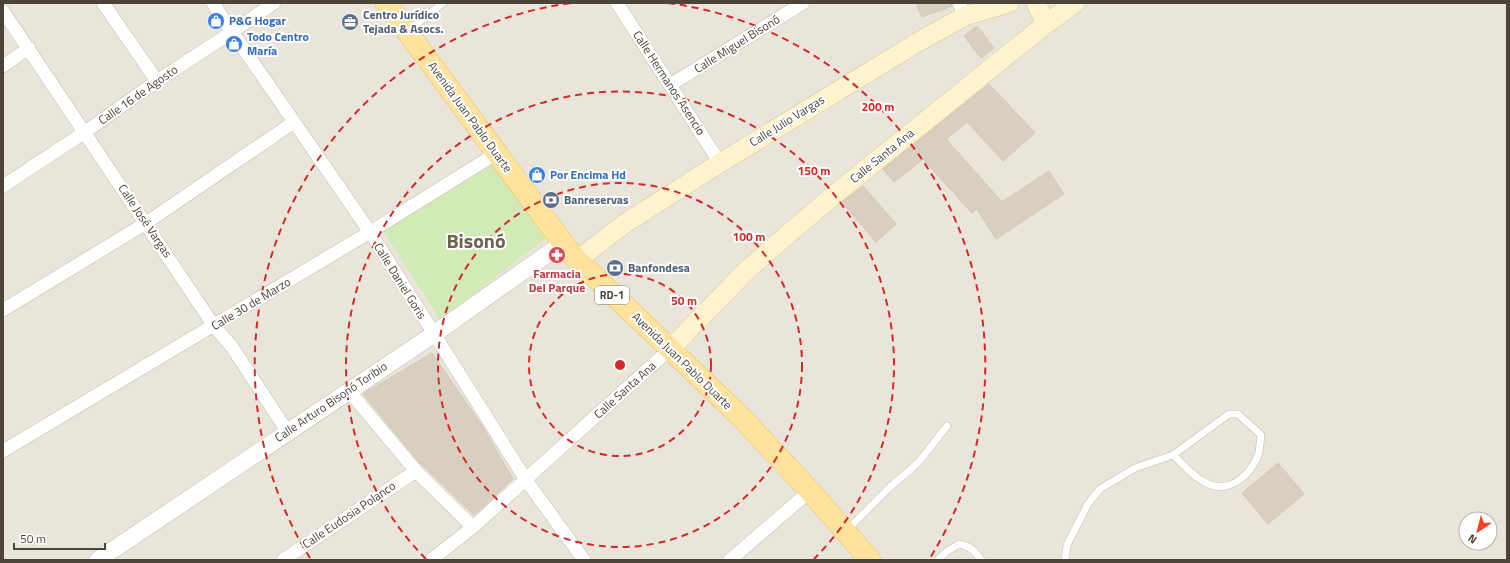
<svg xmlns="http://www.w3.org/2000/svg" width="1510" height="563" font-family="'Titillium Web',sans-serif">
  <rect width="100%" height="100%" fill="#f6f3ec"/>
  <path fill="#eae5da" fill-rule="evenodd" d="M 3,3 L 1507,3 L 1507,560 L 3,560 ZM 1466,519 L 1490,519 L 1490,543 L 1466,543 Z"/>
  <path fill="#d2eab5" d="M 493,166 L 547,237 L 440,320 L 383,230 L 481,168 Z"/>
  <path fill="#d8cfc1" stroke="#d3c7b4" d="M 916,3 L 951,3 L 952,6 L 922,17 Z
    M 977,26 L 994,48 L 981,58 L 964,36 Z
    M 989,84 L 1035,133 L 1003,161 L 967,122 L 946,139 L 1002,202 L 1049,171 L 1064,194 L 996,239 L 977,209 L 972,213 L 923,159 L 894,182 L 883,169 Z
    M 863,186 L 896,224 L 876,242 L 842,202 Z
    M 432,353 L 481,424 L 513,479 L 474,515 L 419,462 L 363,394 Z
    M 1278,463 L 1304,494 L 1268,524 L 1242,493 Z"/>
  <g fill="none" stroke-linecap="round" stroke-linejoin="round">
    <g stroke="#c2bbae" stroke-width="8">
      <path id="service" d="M 409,30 L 443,3
        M 847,530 L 891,486 L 918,463 L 947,426
        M 938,560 L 946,552 L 959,544 C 970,546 975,551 981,560
        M 1065,560 L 1067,545 L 1088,504 L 1100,489 L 1135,468 L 1173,455 L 1229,414 L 1238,414 L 1261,435 C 1260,441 1260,450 1258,456 C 1247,480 1225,496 1201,480 C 1191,474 1182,463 1173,455"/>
    </g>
    <g stroke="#c2bbae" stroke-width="14">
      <path id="minor" d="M 103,3 L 157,81
        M 213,3 L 232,32 L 370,232 L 526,480 L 584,560
        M 617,3 L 720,163
        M 959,3 L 965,16
        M 3,11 L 214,326 L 232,347 L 287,431
        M 3,66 L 29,48
        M 670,85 L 803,3
        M 3,186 L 85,132 L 157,81 L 232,32 L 274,3
        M 3,310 L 146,223 L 294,122
        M 349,391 L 416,471 L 473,527
        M 3,451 L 370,232 L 497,153
        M 283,560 L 416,471
        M 431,560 L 473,527 L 670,349
        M 730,560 L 810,491"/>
    </g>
    <g stroke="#c2bbae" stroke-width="18">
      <path id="tertiary" d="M 98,560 L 434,334 L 563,243"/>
    </g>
    <g stroke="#d6c79b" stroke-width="20">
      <path id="secondary" d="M 1036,3 L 1046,24
        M 577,260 L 627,222 L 720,163 L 918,42 L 965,16 L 1009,3
        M 670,349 L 746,271 L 787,235 L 840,190 L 1046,24 L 1075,3"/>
    </g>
    <g stroke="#e6c16a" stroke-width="22">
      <path id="primary" d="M 386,3 L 563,243 L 577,260 L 742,418 L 810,491 L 870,560"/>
    </g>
    <use href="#service" stroke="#fff" stroke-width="7"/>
    <use href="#minor" stroke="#fff" stroke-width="13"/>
    <use href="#tertiary" stroke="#fff" stroke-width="17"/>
    <use href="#secondary" stroke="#fff3cd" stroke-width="19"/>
    <use href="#primary" stroke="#ffe39c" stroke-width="21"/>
  </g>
  <g fill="none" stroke="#d62828" stroke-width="2" stroke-dasharray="7 5">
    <circle cx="620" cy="365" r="91"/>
    <circle cx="620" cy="365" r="182"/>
    <path d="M426 559A274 274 0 1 1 814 559"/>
    <path d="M310 558A365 365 0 0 1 572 3M668 3A365 365 0 0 1 930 558"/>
  </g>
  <defs>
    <g id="shop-disc" transform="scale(0.9)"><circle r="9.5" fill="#3f7fe0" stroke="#fff"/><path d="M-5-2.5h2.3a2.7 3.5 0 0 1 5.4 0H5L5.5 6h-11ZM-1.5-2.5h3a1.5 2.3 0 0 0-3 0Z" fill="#fff"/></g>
    <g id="office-disc" transform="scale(0.9)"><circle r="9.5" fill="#5c6f8a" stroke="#fff"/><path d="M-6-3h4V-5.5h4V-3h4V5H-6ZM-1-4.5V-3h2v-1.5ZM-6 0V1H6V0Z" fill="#fff"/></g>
    <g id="bank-disc" transform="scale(0.9)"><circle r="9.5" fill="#5c6f8a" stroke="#fff"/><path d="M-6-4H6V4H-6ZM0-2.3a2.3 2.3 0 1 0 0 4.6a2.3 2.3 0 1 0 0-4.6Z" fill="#fff"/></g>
    <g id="pharmacy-disc" transform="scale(0.9)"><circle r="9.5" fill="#e0444e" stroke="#fff"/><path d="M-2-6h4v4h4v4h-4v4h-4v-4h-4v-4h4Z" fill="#fff"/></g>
  </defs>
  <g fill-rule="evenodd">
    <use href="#shop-disc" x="216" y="21"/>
    <use href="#office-disc" x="350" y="22"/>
    <use href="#shop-disc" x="234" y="44"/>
    <use href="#shop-disc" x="537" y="175"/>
    <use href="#bank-disc" x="551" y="200"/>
    <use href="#pharmacy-disc" x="557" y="255"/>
    <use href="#bank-disc" x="615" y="268"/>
  </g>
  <g text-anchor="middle" stroke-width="4" stroke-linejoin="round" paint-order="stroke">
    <rect fill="#fff" stroke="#817c74" stroke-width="1" x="595" y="286" width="34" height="18" rx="3"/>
    <g font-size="11" font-weight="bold" fill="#4b4439">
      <text x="612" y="299">RD-1</text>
    </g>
    <g font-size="12" font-weight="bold" fill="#4e5e75" stroke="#fff" text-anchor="start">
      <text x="363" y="19">Centro Jurídico<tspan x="363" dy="14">Tejada &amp; Asocs.</tspan></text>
      <text x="564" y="204">Banreservas</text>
      <text x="628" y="272">Banfondesa</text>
    </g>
    <g font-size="12" font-weight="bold" fill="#366cbe" stroke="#fff" text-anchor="start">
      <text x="229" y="25">P&amp;G Hogar</text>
      <text x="247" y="41">Todo Centro<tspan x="247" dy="14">María</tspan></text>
      <text x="550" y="179">Por Encima Hd</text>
    </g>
    <g font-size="12" fill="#4b4439" stroke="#fff">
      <text transform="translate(737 44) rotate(-32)" y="4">Calle Miguel Bisonó</text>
      <text transform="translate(669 83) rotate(57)" y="4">Calle Hermanos Asencio</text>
      <text transform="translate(138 95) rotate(-35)" y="4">Calle 16 de Agosto</text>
      <text transform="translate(470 117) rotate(54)" y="4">Avenida Juan Pablo Duarte</text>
      <text transform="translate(787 121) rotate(-32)" y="4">Calle Julio Vargas</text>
      <text transform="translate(882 156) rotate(-39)" y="4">Calle Santa Ana</text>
      <text transform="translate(145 221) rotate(56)" y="4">Calle José Vargas</text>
      <text transform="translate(400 281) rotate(58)" y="4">Calle Daniel Goris</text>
      <text transform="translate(251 304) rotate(-31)" y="4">Calle 30 de Marzo</text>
      <text transform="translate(682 361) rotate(44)" y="4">Avenida Juan Pablo Duarte</text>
      <text transform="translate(625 390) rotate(-42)" y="4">Calle Santa Ana</text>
      <text transform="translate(331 402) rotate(-34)" y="4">Calle Arturo Bisonó Toribio</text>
      <text transform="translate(349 515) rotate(-34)" y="4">Calle Eudosia Polanco</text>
    </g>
    <g font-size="12" font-weight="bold" fill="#be3a42" stroke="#fff">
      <text x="557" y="278">Farmacia<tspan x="557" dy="14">Del Parque</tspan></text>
    </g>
    <g font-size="20" font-weight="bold" fill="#6e6250" stroke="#fff">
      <text x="476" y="248">Bisonó</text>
    </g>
  </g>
  <circle cx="620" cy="365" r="6" fill="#d62828" stroke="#fff" stroke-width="2"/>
  <g font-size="12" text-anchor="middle" font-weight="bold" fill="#d62828" stroke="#fff" stroke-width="4" stroke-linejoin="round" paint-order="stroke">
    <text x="878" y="111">200 m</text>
    <text x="814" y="175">150 m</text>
    <text x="749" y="241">100 m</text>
    <text x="684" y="305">50 m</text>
  </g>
  <rect width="1510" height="563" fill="none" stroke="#4b4439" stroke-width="8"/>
  <g transform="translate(1478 531) rotate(215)"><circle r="19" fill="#ffffff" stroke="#b7b4b0"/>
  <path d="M0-3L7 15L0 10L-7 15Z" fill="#fc3f1d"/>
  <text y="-6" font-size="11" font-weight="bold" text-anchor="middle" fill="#4b4439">N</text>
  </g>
  <path d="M14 543v6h91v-6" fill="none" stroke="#4b4439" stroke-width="2"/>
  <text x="20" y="543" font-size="12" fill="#4b4439" stroke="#ffffff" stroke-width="3" paint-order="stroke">50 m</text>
</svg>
